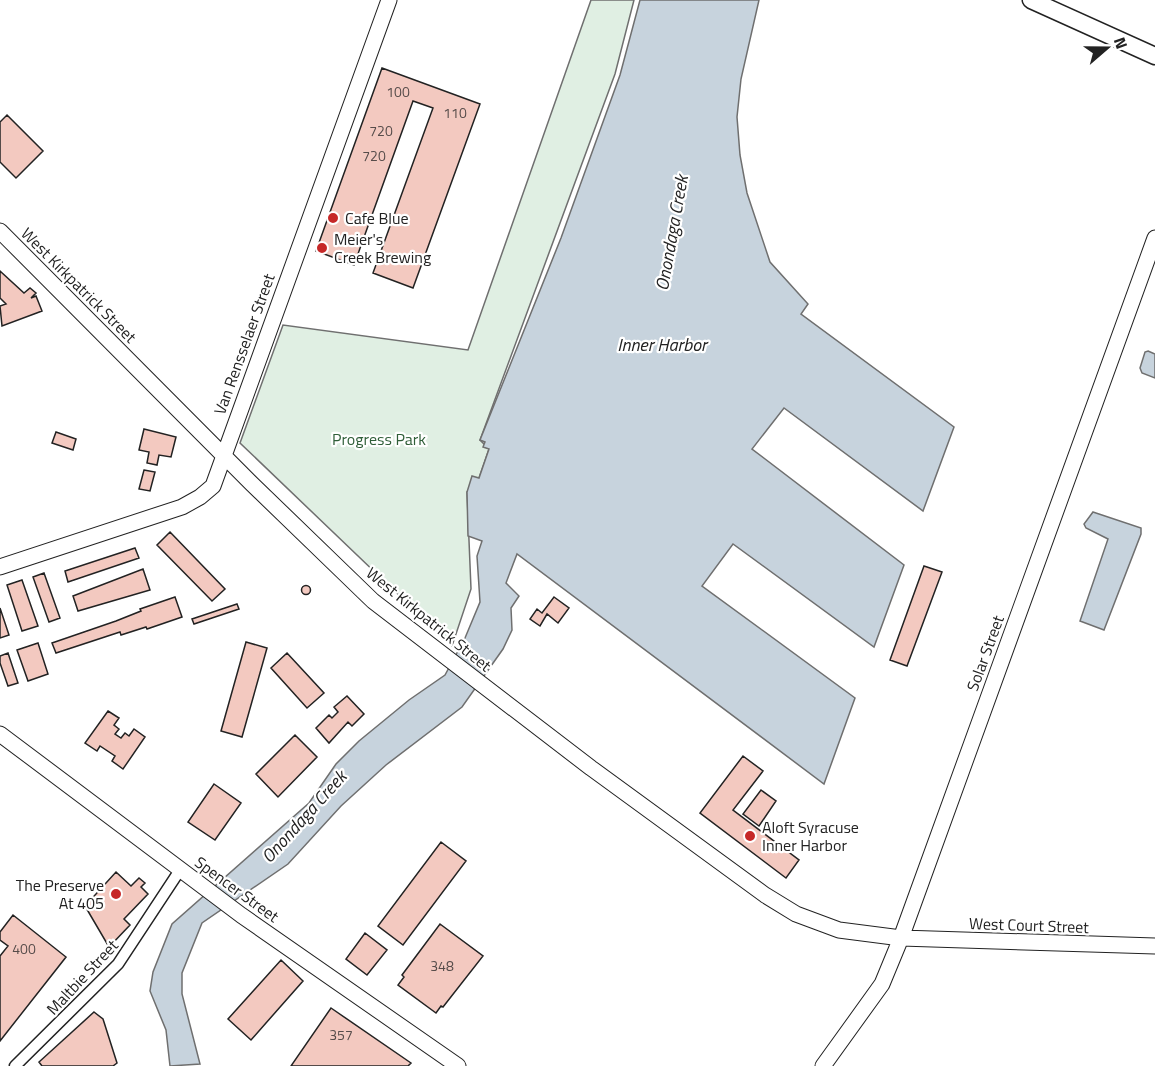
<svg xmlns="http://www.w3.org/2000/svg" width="1155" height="1066" font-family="'Titillium Web',sans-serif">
  <rect width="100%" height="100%" fill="#fff"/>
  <path fill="#e0efe3" stroke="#6f6f6f" stroke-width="1.5" d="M 591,0 L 634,0 L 615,74 L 480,440 L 489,449 L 479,478 L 467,492 L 471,589 L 452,646 L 240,443 L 283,325 L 468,350 Z"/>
  <path fill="#c7d3dd" stroke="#6f6f6f" stroke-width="1.5" d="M 640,0 L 759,0 L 741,79 L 737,117 L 740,155 L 747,193 L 770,262 L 808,304 L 801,314 L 954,427 L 923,511 L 784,408 L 752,449 L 904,565 L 874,647 L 733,544 L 702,586 L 855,698 L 824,784 L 517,554 L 506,583 L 519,596 L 511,608 L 512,630 L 503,649 L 462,707 L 386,765 L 341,806 L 288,864 L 202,923 L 182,973 L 182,994 L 200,1064 L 170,1066 L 166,1030 L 150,991 L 153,972 L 172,924 L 309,803 L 336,764 L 359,741 L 409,700 L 445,675 L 465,638 L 480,602 L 477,556 L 482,541 L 468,536 L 467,492 L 472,476 L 479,478 L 489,449 L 483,447 L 485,442 L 480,440 L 561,238 L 620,75 Z
    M 1148,351 L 1155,354 L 1155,378 L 1142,373 L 1140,368 L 1145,352 Z
    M 1093,512 L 1141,528 L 1141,534 L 1104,630 L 1080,621 L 1108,539 L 1086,528 L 1084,524 Z"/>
  <path fill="#f3c9c0" stroke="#222" stroke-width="1.5" d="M 382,68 L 480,104 L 413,288 L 373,273 L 433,108 L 413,101 L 354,265 L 316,251 Z
    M 7,115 L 43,151 L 16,178 L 0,162 L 0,122 Z
    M 0,271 L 24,293 L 30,288 L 36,293 L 31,298 L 36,296 L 42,311 L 2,326 L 0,306 L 6,304 L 0,298 Z
    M 144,429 L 176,437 L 171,457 L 159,455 L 157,465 L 147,463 L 149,452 L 139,450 Z
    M 56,432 L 76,439 L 73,450 L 52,443 Z
    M 144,470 L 155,472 L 150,491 L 139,489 Z
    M 170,532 L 225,589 L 212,601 L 157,545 Z
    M 135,548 L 139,558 L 68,582 L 65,571 Z
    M 924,566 L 942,572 L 907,666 L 890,660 Z
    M 143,569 L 150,590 L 78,611 L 73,596 Z
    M 44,573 L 60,618 L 49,622 L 33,577 Z
    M 22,580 L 38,626 L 22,631 L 7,585 Z
    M301.5 590a4.5 4.5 0 1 1 9 0a4.5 4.5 0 1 1-9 0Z
    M 175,597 L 182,617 L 147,629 L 146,627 L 121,635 L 120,632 L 56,653 L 52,643 L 116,621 L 141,611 L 140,609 Z
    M 554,597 L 569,608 L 558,623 L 547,614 L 540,626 L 530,619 L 537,609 L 542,613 Z
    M 237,604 L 239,609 L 194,624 L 192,619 Z
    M 0,608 L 9,635 L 0,638 Z
    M 246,642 L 267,648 L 242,737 L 221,731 Z
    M 38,643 L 48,674 L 28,681 L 17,650 Z
    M 8,653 L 18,683 L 8,686 L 0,663 L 0,656 Z
    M 287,653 L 324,693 L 307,708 L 271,668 Z
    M 347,696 L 364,714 L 352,726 L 348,722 L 329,743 L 316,728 L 329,715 L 332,718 L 338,712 L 334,707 Z
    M 108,711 L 119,718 L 114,725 L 119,729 L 115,734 L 121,738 L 125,733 L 129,736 L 134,729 L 145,737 L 123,769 L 112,761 L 115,756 L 100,746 L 97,751 L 85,743 Z
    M 295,735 L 317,757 L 278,797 L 256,774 Z
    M 743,756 L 763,771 L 733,810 L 799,860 L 786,878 L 700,813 Z
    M 214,784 L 241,803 L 215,840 L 188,822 Z
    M 761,790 L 776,801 L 759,826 L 743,814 Z
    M 441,842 L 466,861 L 403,945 L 378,926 Z
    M 116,872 L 131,886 L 139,878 L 145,883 L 141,887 L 148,894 L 124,919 L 130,925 L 109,947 L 85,906 Z
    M 13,915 L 66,957 L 0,1041 L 0,956 L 8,946 L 0,940 L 0,932 Z
    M 440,924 L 483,956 L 443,1007 L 441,1006 L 436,1013 L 398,985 L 404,977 L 402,975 Z
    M 365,933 L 387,950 L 367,975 L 346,959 Z
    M 281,960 L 303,981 L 251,1040 L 228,1019 Z
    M 331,1008 L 411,1063 L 408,1066 L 291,1066 Z
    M 94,1012 L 103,1019 L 117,1063 L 113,1066 L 42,1066 L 39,1062 Z"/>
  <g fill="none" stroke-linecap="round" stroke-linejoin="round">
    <g stroke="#222" stroke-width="13">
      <path id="street" d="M 15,1066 L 118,964 L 180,870"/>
    </g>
    <g stroke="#222" stroke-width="17">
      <path id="secondary" d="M 0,231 L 252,484 L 373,601 L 591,768 L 765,895 L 796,914 L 839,930 L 901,938 L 1155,946
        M 0,567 L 182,507 L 200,497 L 213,486 L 389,0
        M 0,734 L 241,915 L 458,1066
        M 823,1066 L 882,984 L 901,938 L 1155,238"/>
    </g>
    <g stroke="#222" stroke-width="19">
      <path id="primary" d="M 1031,0 L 1155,56"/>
    </g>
    <use href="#street" stroke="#fff" stroke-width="10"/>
    <use href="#secondary" stroke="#fff" stroke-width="15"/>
    <use href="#primary" stroke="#fff" stroke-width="16"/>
  </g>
  <g fill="#c62828" stroke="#fff" stroke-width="2">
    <circle cx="333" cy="218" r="6"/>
    <circle cx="322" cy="248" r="6"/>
    <circle cx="750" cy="836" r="6"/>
    <circle cx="116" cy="894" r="6"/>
  </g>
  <g text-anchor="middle" stroke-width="4.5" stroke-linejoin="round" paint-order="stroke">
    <g font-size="14" fill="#564c4a">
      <text x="398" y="97">100</text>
      <text x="455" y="118">110</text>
      <text x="381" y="136">720</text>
      <text x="374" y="161">720</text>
      <text x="24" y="954">400</text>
      <text x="442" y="971">348</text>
      <text x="341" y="1040">357</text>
    </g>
    <g font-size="16" fill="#222" stroke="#fff" text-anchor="start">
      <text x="345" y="224">Cafe Blue</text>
      <text x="334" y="245">Meier's<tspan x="334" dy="18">Creek Brewing</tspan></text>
      <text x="762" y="833">Aloft Syracuse<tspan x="762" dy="18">Inner Harbor</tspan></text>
      <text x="104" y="891" text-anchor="end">The Preserve<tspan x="104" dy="18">At 405</tspan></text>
    </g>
    <g font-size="16" fill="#222" stroke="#fff">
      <text transform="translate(79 285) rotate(45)" y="6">West Kirkpatrick Street</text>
      <text transform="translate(244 344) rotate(-70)" y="6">Van Rensselaer Street</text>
      <text transform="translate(429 619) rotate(39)" y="6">West Kirkpatrick Street</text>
      <text transform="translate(985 653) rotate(-70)" y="6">Solar Street</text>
      <text transform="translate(237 889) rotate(36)" y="6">Spencer Street</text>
      <text transform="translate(1029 925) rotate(2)" y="6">West Court Street</text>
      <text transform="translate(82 977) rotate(-47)" y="6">Maltbie Street</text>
    </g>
    <g font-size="16" fill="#2f5e38" stroke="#fff">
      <text x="379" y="445">Progress Park</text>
    </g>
    <g font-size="18" font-style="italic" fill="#222" stroke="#fff">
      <text transform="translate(672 233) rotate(-80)" y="6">Onondaga Creek</text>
      <text x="662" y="351">Inner Harbor</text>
      <text transform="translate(304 817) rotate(-48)" y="6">Onondaga Creek</text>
    </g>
  </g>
  <g transform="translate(1107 48) rotate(70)" stroke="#ffffff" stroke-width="4.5" paint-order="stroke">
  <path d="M0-4.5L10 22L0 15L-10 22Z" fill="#222222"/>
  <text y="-9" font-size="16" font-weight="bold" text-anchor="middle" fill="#222222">N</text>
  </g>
</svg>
